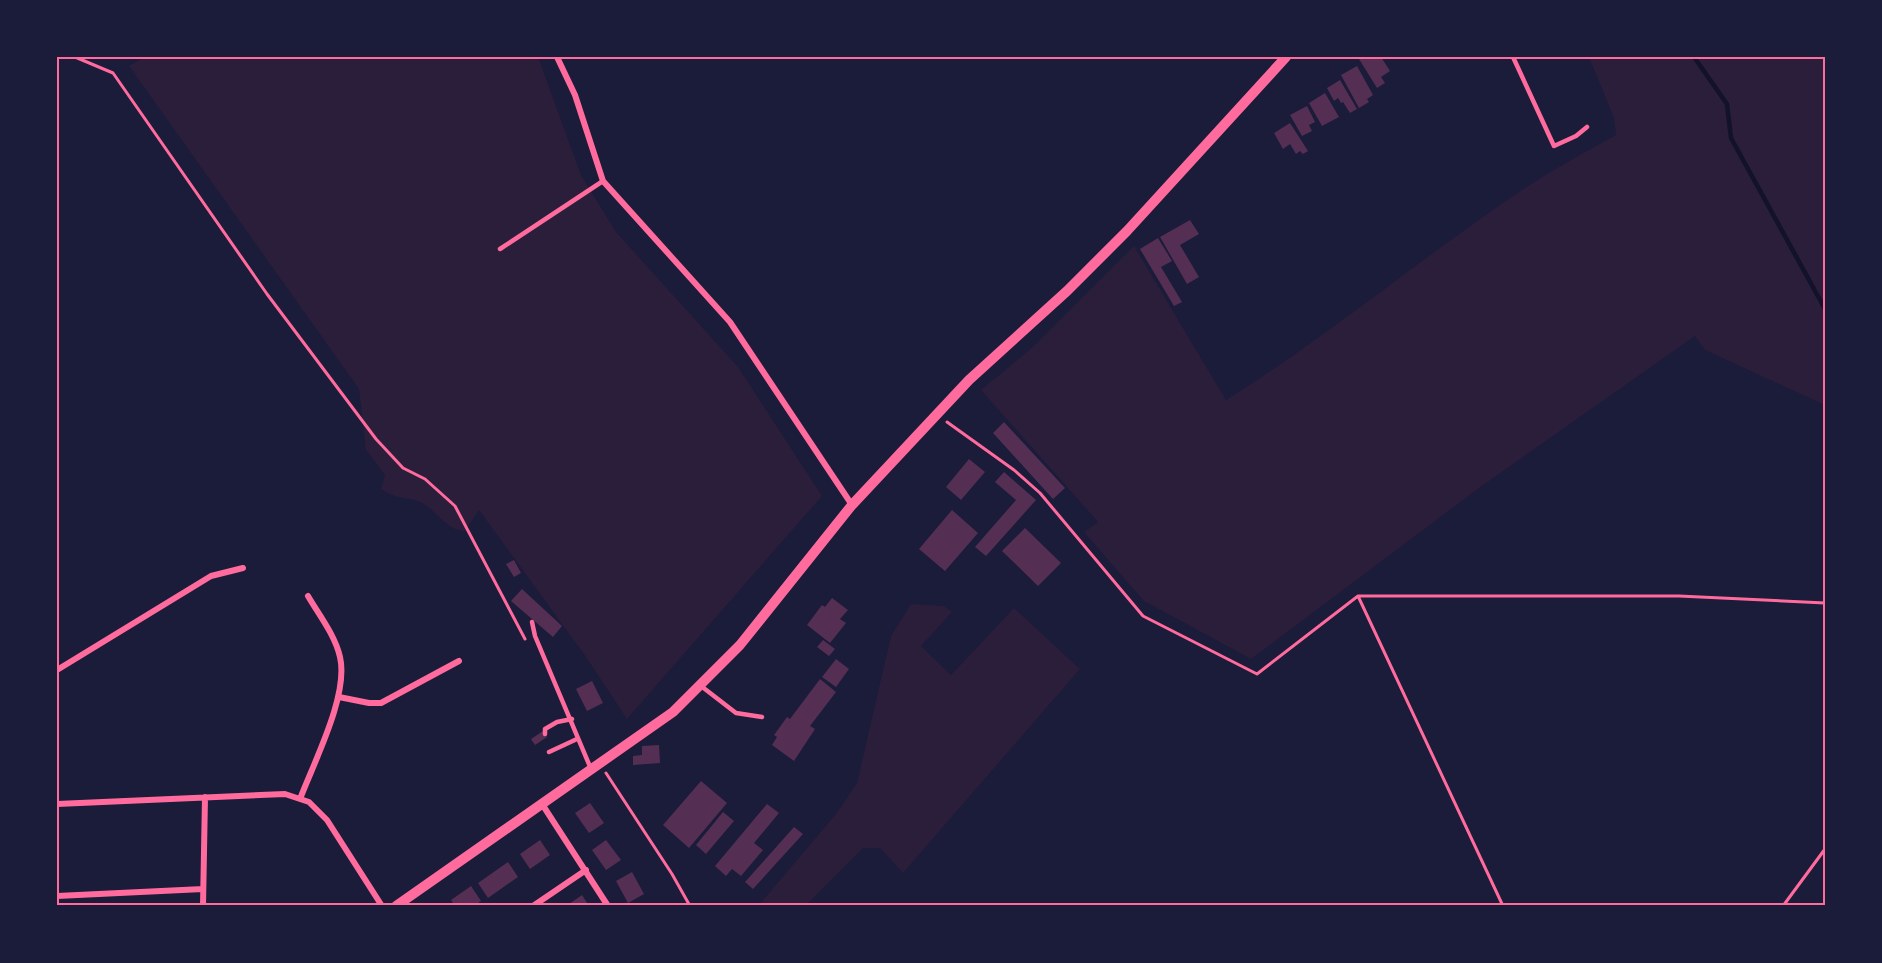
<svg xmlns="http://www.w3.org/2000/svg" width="1882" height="963" font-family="Helvetica,sans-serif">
  <rect width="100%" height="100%" fill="#1b1b3a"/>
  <path fill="#2a1e3b" d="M 145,57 L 538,57 L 581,175 L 616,232 L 738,367 L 822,496 L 627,719 L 586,657 L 479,510 L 465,531 C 446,530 438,512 422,503 C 409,496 398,501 381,489 L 385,475 L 366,450 L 359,389 L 129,66 Z
    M 1589,57 L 1825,57 L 1825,405 L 1705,350 L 1695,336 L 1479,488 L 1251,659 L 1144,601 L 1084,532 L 1098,522 L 981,390 L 1033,347 L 1134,246 L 1226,400 C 1330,335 1423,256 1525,188 C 1554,169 1585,152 1616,135 L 1614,118 Z
    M 911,604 L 944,606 L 952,612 L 921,646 L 951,675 L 1014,608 L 1080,669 L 903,873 L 880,848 L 863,848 L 805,906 L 758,906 L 836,814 L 857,783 L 891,636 Z"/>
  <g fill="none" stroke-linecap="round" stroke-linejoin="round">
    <path stroke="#12122b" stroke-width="4.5" d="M 1694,57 L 1727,104 L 1731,138 L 1825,309"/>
  </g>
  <path fill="#542f53" d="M 1361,57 L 1381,57 L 1390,71 L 1381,77 L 1385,83 L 1377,88 L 1359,59 Z
    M 1357,66 L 1373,95 L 1367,99 L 1369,102 L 1359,108 L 1341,75 Z
    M 1340,80 L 1357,109 L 1350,113 L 1343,102 L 1341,103 L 1338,98 L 1334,101 L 1327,88 Z
    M 1325,93 L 1339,117 L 1322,126 L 1309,103 Z
    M 1307,106 L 1315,122 L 1309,125 L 1312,131 L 1302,136 L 1290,115 Z
    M 1290,123 L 1308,151 L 1303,154 L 1300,151 L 1296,154 L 1290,144 L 1283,149 L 1274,133 Z
    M 1190,220 L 1199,234 L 1180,245 L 1199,277 L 1187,284 L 1160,237 Z
    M 1158,238 L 1172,261 L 1161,267 L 1182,302 L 1174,306 L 1140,249 Z
    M 1004,422 L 1065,488 L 1053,499 L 993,433 Z
    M 969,459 L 985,472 L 961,500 L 946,487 Z
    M 1004,472 L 1036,500 L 986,556 L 975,547 L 1016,500 L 995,482 Z
    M 952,510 L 978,533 L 945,571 L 919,549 Z
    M 1025,528 L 1061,563 L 1038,586 L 1002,551 Z
    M 514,560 L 521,573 L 514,577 L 506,564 Z
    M 522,589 L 562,626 L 553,637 L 511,601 Z
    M 832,598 L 848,610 L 840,619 L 846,623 L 830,643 L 807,625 L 822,605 L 825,607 Z
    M 823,640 L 835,649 L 829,656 L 817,647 Z
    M 836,659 L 849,669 L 836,687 L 822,677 Z
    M 820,679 L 836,692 L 810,726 L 815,729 L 794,761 L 772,745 L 777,737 L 774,735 L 787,717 L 790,719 Z
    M 592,681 L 603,703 L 587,711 L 576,689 Z
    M 543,731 L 547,737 L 535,745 L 531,739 Z
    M 659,745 L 660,763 L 633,765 L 633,756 L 642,755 L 642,746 Z
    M 701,781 L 727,803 L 689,848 L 663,825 Z
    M 590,803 L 604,823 L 589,833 L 575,813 Z
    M 767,804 L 779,813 L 754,843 L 763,850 L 741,876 L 732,869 L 726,876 L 715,866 Z
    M 723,812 L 734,821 L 706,854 L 696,845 Z
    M 794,827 L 803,834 L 753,889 L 745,882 Z
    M 540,840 L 550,855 L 530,869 L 520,854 Z
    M 606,840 L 621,860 L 606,870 L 592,850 Z
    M 508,862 L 518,877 L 488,898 L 478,883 Z
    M 632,872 L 644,894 L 628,903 L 616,881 Z
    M 471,886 L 481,901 L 474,906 L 455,906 L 451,900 Z
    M 582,895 L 589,906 L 567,906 L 572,902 Z"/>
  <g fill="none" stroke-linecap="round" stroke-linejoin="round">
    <path stroke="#ff6b9d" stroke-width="3" d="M 75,57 L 113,73 L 267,294 L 376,439 L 403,468 L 425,479 L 455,506 L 525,639
      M 947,422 L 1014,470 L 1040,493 L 1143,616 L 1257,674 L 1358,596 L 1679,596 L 1825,603
      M 1358,596 L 1503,906
      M 606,773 L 672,874 L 690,906
      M 1783,906 L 1825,849"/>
    <path stroke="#ff6b9d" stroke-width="4.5" d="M 1513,57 L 1554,146 L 1576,136 L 1587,127
      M 500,249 L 603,181
      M 532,622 L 535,636 L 591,769
      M 701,686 L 736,713 L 762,717
      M 545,734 L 545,729 L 557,722 L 572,719
      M 549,752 L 577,739"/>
    <path stroke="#ff6b9d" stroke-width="6" d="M 557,57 L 575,95 L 603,181 L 730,322 L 852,505
      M 57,670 L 211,576 L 243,568
      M 339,697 L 369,703 L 381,703 L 459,661
      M 300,799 C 314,762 349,695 340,657 C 335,635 319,615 308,596
      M 57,804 L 285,794 L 309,802 L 327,820 L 382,906
      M 542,804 L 608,906
      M 57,896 L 203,889
      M 203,906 L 205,797
      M 533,906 L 586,870"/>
    <path stroke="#ff6b9d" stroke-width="10" d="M 396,906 L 673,712 L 740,645 L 852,505 L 969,380 L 1067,291 L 1127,231 L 1286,57"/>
  </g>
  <rect width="1882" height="963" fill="none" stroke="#1b1b3a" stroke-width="117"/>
  <rect x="58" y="58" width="1766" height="846" fill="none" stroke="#ff6b9d" stroke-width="2"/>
</svg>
